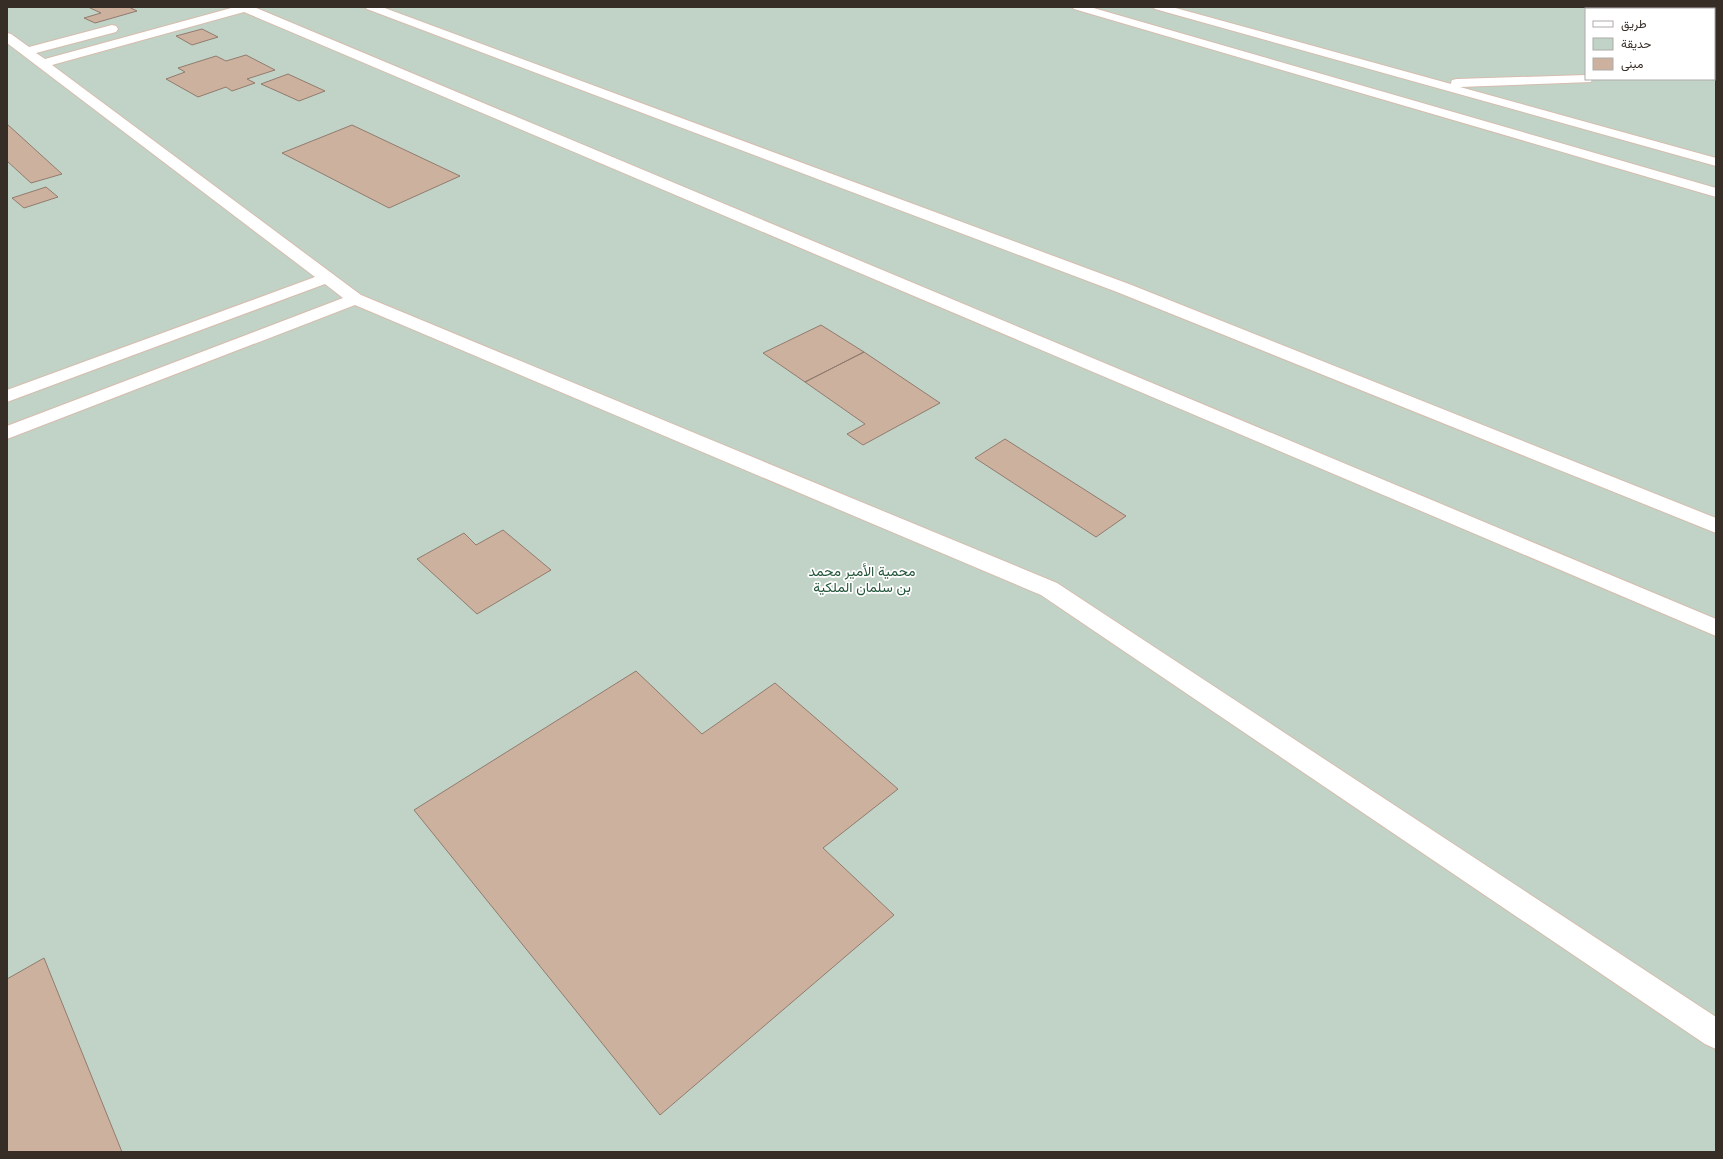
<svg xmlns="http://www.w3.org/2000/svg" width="1723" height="1159" font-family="Poppins,Vazirmatn,sans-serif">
  <rect width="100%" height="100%" fill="#fff0e6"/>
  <path fill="#c1d3c7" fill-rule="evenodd" d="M 7,7 L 1716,7 L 1716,1152 L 7,1152 ZM 1586,9 L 1714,9 L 1714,79 L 1586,79 Z"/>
  <path fill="#cdb19f" stroke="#917b6d" d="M 88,7 L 129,7 L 137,11 L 95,23 L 84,18 L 101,13 Z
    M 202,29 L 218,37 L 192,45 L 176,36 Z
    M 246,55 L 275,70 L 247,79 L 255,83 L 232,91 L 226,87 L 198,97 L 166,79 L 185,72 L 178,68 L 216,56 L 226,61 Z
    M 288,74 L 325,91 L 299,101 L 261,84 Z
    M 7,124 L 62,174 L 31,183 L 7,161 Z
    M 352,125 L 460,176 L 389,208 L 282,153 Z
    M 46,187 L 58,197 L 24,208 L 12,198 Z
    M 821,325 L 864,352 L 805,382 L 763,353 Z
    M 864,352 L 940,403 L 863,445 L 847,434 L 865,424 L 805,382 Z
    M 1005,439 L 1126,516 L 1096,537 L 975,458 Z
    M 503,530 L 551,570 L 477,614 L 417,559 L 464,533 L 476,545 Z
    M 636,671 L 702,734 L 775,683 L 898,789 L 823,848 L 894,915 L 660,1115 L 414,810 Z
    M 44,958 L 122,1152 L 7,1152 L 7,979 Z"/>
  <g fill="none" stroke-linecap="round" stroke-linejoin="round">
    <g stroke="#d5bdae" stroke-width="2">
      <path id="minor" d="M 235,7 L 254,7 L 1716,619 L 1716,636 L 244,12 L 52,65 L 361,295 L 1057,583 L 1716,1017 L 1716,1049 L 1705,1044 L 1041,595 L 355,305 L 7,439 L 7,426 L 343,298 L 325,284 L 7,402 L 7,390 L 315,277 L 7,43 L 7,33 L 11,34 L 29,47 L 112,25 L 116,26 L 118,29 L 116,32 L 36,53 L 45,59 Z
        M 365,7 L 382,7 L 1129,284 L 1716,518 L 1716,533 L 1117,292 L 367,9 Z
        M 1072,7 L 1090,7 L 1716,188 L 1716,197 L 1074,9 Z
        M 1153,7 L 1172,7 L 1451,84 L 1451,83 L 1452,80 L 1457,79 L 1586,75 L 1586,79 L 1592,79 L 1591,82 L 1460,87 L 1716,158 L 1716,166 L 1155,9 Z
        M 1716,27 L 1716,35 L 1714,36 L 1714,28 Z"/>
    </g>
    <use href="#minor" fill="#fff" fill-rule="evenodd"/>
  </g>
  <g text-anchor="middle" stroke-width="3.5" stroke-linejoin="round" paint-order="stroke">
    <g font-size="14" fill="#24563b" stroke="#fff">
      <text x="862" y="576">محمية الأمير محمد<tspan x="862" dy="16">بن سلمان الملكية</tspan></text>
    </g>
  </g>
  <rect width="1723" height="1159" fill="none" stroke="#362d27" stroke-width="16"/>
  <rect x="1585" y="8" width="130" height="72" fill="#ffffff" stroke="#afaba9"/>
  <rect x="1593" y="21" width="20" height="6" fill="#ffffff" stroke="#afaba9"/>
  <text x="1621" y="28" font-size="12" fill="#362d27">طريق</text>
  <rect x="1593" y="38" width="20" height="12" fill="#c1d3c7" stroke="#afaba9"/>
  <text x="1621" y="48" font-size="12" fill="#362d27">حديقة</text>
  <rect x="1593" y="58" width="20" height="12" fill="#cdb19f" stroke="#afaba9"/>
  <text x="1621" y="68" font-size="12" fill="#362d27">مبنى</text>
</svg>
